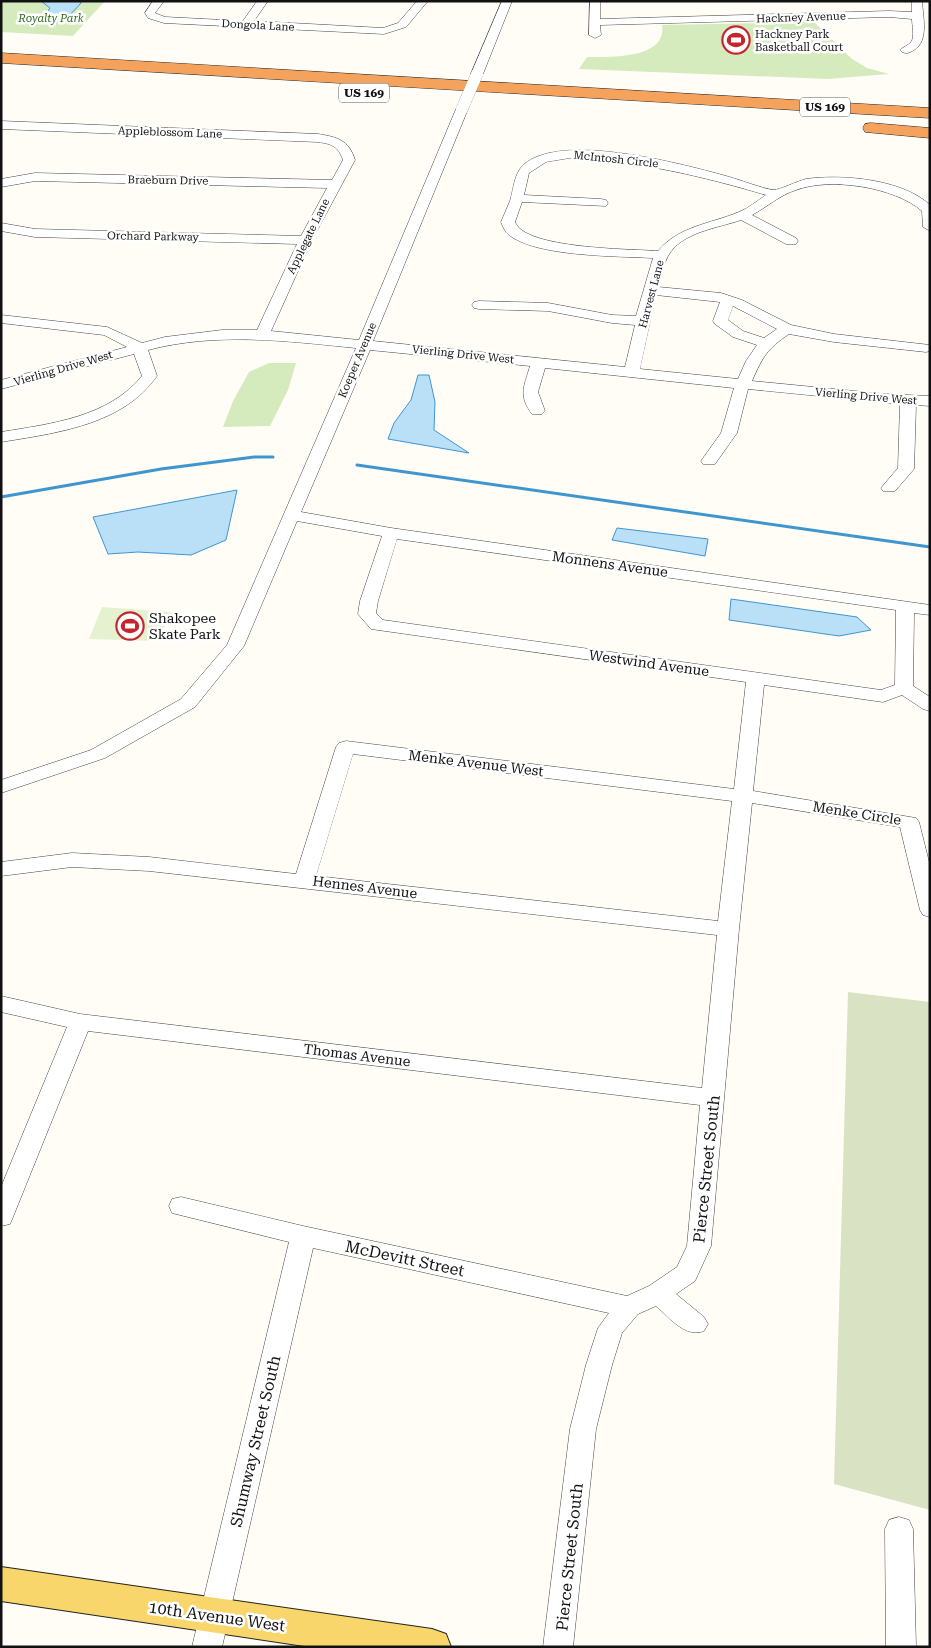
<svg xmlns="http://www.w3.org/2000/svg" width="931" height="1648" font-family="'Roboto Serif',serif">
  <rect width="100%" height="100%" fill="#fffdf5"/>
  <path fill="#d5ebbd" d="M 1,1 L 105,1 L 73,36 L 1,32 Z
    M 814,22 L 852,59 L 867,68 L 889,74 L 828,79 L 579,69 L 587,57 C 609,57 668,59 662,25 Z
    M 269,363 L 296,363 L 288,390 L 270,426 L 223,427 L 233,401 L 249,372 Z"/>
  <path fill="#d9e3c4" d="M 848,992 L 930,1002 L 930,1510 L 834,1484 Z"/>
  <path fill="#e6f2cf" d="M 102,607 L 172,612 L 156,641 L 89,639 Z"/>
  <path fill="#b9e0f7" stroke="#3f96cf" d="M 41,1 L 80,1 L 81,3 C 71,14 57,31 42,20 L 50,8 Z
    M 418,375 L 429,375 L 435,402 L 434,430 L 469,453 L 388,439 L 394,423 L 411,400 Z
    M 237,490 L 226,540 L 191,555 L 138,552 L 108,554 L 93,517 Z
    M 617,528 L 708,539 L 705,556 L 612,540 Z
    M 731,599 L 857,617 L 871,630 L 839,636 L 729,620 Z"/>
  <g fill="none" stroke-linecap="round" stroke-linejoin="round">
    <path stroke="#3f96cf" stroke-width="3" d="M 357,465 L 930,547
      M 1,497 L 161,469 L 254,457 L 273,457"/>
    <g stroke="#444" stroke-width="1">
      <path id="minor" d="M 153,1 L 164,1 L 155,13 L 165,17 L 243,21 L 257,1 L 268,1 L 254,21 L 383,28 L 398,23 L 417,1 L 428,1 L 406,27 L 384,34 L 164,23 L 148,18 L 145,13 Z
        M 502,1 L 512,1 L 483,74 L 481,76 L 473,76 L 471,74 Z
        M 590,1 L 600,1 L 600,19 L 889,11 L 912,12 L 912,1 L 922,1 C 923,17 929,41 914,50 C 909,53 907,54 902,52 L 900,50 C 903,47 909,45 911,42 C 915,37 912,25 912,19 L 889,17 L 600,25 L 601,35 L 595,38 L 589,35 Z
        M 462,105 L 468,109 L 373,341 L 625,367 L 635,325 L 612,323 L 548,311 L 479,309 L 474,308 L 472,305 L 474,302 L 479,301 L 548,303 L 612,315 L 636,316 L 653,258 C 617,256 537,257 509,235 C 505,232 503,227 501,222 C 504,215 507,208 510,201 C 516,179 514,165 539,156 C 584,139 679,163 726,176 C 738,179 763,189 774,190 C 779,190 798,181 806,179 C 842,174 902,179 930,205 L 930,231 L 923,227 L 922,211 C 895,187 830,177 796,190 C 780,195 767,207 752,215 L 796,238 L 798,241 L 796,244 L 786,244 L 741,220 C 718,228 681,232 668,256 C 663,265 661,277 658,287 L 721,293 L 742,300 L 791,325 L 834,334 L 930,345 L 930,351 L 926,352 L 834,342 L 789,334 C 767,349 763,356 752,381 L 885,394 L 930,396 L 930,406 L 916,405 L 914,469 L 895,491 L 883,491 L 881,488 L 898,468 L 900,404 L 748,389 L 737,433 L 715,464 L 703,464 L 701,461 L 721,433 L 734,388 L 545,368 L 538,392 L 545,411 L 542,414 L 532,414 C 518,395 524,387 530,366 L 370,350 L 301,512 L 391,528 L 930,605 L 930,615 L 914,613 L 913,686 L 930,697 L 930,711 L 923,709 L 902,695 L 883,702 L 764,685 L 753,791 L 916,818 L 919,822 L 930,866 L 930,917 L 923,915 L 920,910 L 900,827 L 752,803 L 739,929 L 711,1246 L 695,1281 L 676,1294 L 704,1317 L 708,1324 L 704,1331 C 685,1338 670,1318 656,1306 L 638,1314 L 622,1333 L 612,1365 L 596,1429 L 573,1647 L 543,1647 L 570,1429 L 586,1365 L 598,1328 L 609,1313 L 313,1248 L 222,1647 L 192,1647 L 289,1242 L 172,1213 L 169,1206 L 172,1199 L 181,1197 L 303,1226 L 627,1296 L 649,1286 L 677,1267 L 687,1246 L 700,1105 L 88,1031 L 13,1217 L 10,1224 L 1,1226 L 1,1187 L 67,1027 L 1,1012 L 1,996 L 80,1014 L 702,1088 L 717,935 L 149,871 L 72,867 L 1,876 L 1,862 L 72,853 L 149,857 L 296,874 L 336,747 L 339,743 L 346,741 L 734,789 L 746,682 L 371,629 L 358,614 L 360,601 L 382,536 L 297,521 L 244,646 L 195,707 L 105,758 L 1,793 L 1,780 L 91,750 L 181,699 L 227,645 L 356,348 C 286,341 217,332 148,350 L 157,376 C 123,425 56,433 1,442 L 1,432 C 51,424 109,417 142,376 L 134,354 L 1,389 L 1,380 L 127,347 L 104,335 L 1,323 L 1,315 L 107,327 L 142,343 L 165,337 L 222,330 L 257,330 L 297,244 L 35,237 L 1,231 L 1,223 L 35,229 L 301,236 L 327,188 L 35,181 L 1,187 L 1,179 L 35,173 L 332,180 L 343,160 C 338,146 332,144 318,142 L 1,129 L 1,121 L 318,134 C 337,137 349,140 355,160 L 312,240 L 271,331 L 359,340 L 456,109 ZM 570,158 C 638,161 702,176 766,195 C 757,201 749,208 739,212 C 710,224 679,226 658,251 C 630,249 525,249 515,222 L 522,202 L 606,206 L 608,203 L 606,200 L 601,199 L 524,195 L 529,173 L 546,162 ZM 656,295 L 720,302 L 713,321 L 715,324 L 733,337 L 757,345 L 746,361 L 738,379 L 640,369 ZM 733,306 L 777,329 L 764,338 L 743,331 L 728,320 ZM 397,539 L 896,610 L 895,685 L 881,690 L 383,620 L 376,613 L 378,601 ZM 353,754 L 732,801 L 718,921 L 316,876 Z
        M 899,1517 L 909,1520 L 913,1529 L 916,1647 L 886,1647 L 885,1529 L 889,1520 Z"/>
    </g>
    <g stroke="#222" stroke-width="2">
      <path id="major" d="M 1,1567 L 432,1629 L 446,1634 L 451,1647 L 311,1647 L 1,1601 Z"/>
    </g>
    <g stroke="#222" stroke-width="1">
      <path id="highway" d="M 1,53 L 930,108 L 930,118 L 1,63 Z
        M 871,123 L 930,128 L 930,138 L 865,132 L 863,128 L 865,124 Z"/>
    </g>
    <use href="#minor" fill="#fff" fill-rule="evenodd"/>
    <use href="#major" fill="#f9d66b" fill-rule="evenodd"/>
    <use href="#highway" fill="#f5a25d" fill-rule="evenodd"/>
    <g stroke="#444" stroke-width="12" stroke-linecap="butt">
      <path id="minor-bridge" d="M 462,109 L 477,74"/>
    </g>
    <use href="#minor-bridge" stroke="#fff" stroke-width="12"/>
  </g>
  <defs>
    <g id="stadium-ring" transform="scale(1.4375)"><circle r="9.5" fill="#fff" stroke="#c4262e" stroke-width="1.5"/><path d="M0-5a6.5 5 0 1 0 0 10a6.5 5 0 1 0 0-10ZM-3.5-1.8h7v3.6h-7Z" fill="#c4262e"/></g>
  </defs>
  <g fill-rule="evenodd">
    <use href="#stadium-ring" x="736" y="40"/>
    <use href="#stadium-ring" x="130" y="626"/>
  </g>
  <g text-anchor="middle" stroke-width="5" stroke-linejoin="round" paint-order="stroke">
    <g font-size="11" fill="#111" stroke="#fff">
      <text transform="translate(801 17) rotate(-2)" y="4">Hackney Avenue</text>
      <text transform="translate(258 25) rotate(3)" y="4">Dongola Lane</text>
      <text transform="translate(170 132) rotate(2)" y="4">Appleblossom Lane</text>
      <text transform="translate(616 159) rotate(6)" y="4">McIntosh Circle</text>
      <text transform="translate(168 180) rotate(1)" y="4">Braeburn Drive</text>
      <text transform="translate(153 236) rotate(1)" y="4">Orchard Parkway</text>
      <text transform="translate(308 236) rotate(-64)" y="4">Applegate Lane</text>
      <text transform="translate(651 294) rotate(-75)" y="4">Harvest Lane</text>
      <text transform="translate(463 354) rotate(6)" y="4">Vierling Drive West</text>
      <text transform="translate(357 360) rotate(-67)" y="4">Koeper Avenue</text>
      <text transform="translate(63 368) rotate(-16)" y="4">Vierling Drive West</text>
      <text transform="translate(866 396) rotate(5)" y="4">Vierling Drive West</text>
    </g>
    <g font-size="11" font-style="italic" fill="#2f6b1f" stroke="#fff">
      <text x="51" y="22">Royalty Park</text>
    </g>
    <g font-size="11" fill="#111" stroke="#fff" text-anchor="start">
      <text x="755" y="38">Hackney Park<tspan x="755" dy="13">Basketball Court</tspan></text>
    </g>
    <g fill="#fff" stroke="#585858" stroke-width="1">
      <rect x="339" y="83.5" width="50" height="19" rx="4"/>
      <rect x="800" y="97.5" width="50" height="19" rx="4"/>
    </g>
    <g font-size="12" font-weight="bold" fill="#111">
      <text x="364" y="97">US 169</text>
      <text x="825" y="111">US 169</text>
    </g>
    <g font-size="14" fill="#111" stroke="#fff">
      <text transform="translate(610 564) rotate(8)" y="5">Monnens Avenue</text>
      <text transform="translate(649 663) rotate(8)" y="5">Westwind Avenue</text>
      <text transform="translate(476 763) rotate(7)" y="5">Menke Avenue West</text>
      <text transform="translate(857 813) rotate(9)" y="5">Menke Circle</text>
      <text transform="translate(365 887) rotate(7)" y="5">Hennes Avenue</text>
      <text transform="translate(357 1055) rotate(7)" y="5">Thomas Avenue</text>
    </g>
    <g font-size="14" fill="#111" stroke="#fff" text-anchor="start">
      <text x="149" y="623">Shakopee<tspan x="149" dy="16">Skate Park</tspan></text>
    </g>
    <g font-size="16" fill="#111" stroke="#fff">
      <text transform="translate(706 1169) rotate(-84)" y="6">Pierce Street South</text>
      <text transform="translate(405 1258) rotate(12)" y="6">McDevitt Street</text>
      <text transform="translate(255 1441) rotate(-77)" y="6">Shumway Street South</text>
      <text transform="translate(569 1557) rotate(-84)" y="6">Pierce Street South</text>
      <text transform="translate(217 1616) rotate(8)" y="6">10th Avenue West</text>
    </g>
  </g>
  <rect width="931" height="1648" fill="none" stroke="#111111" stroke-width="5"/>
</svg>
